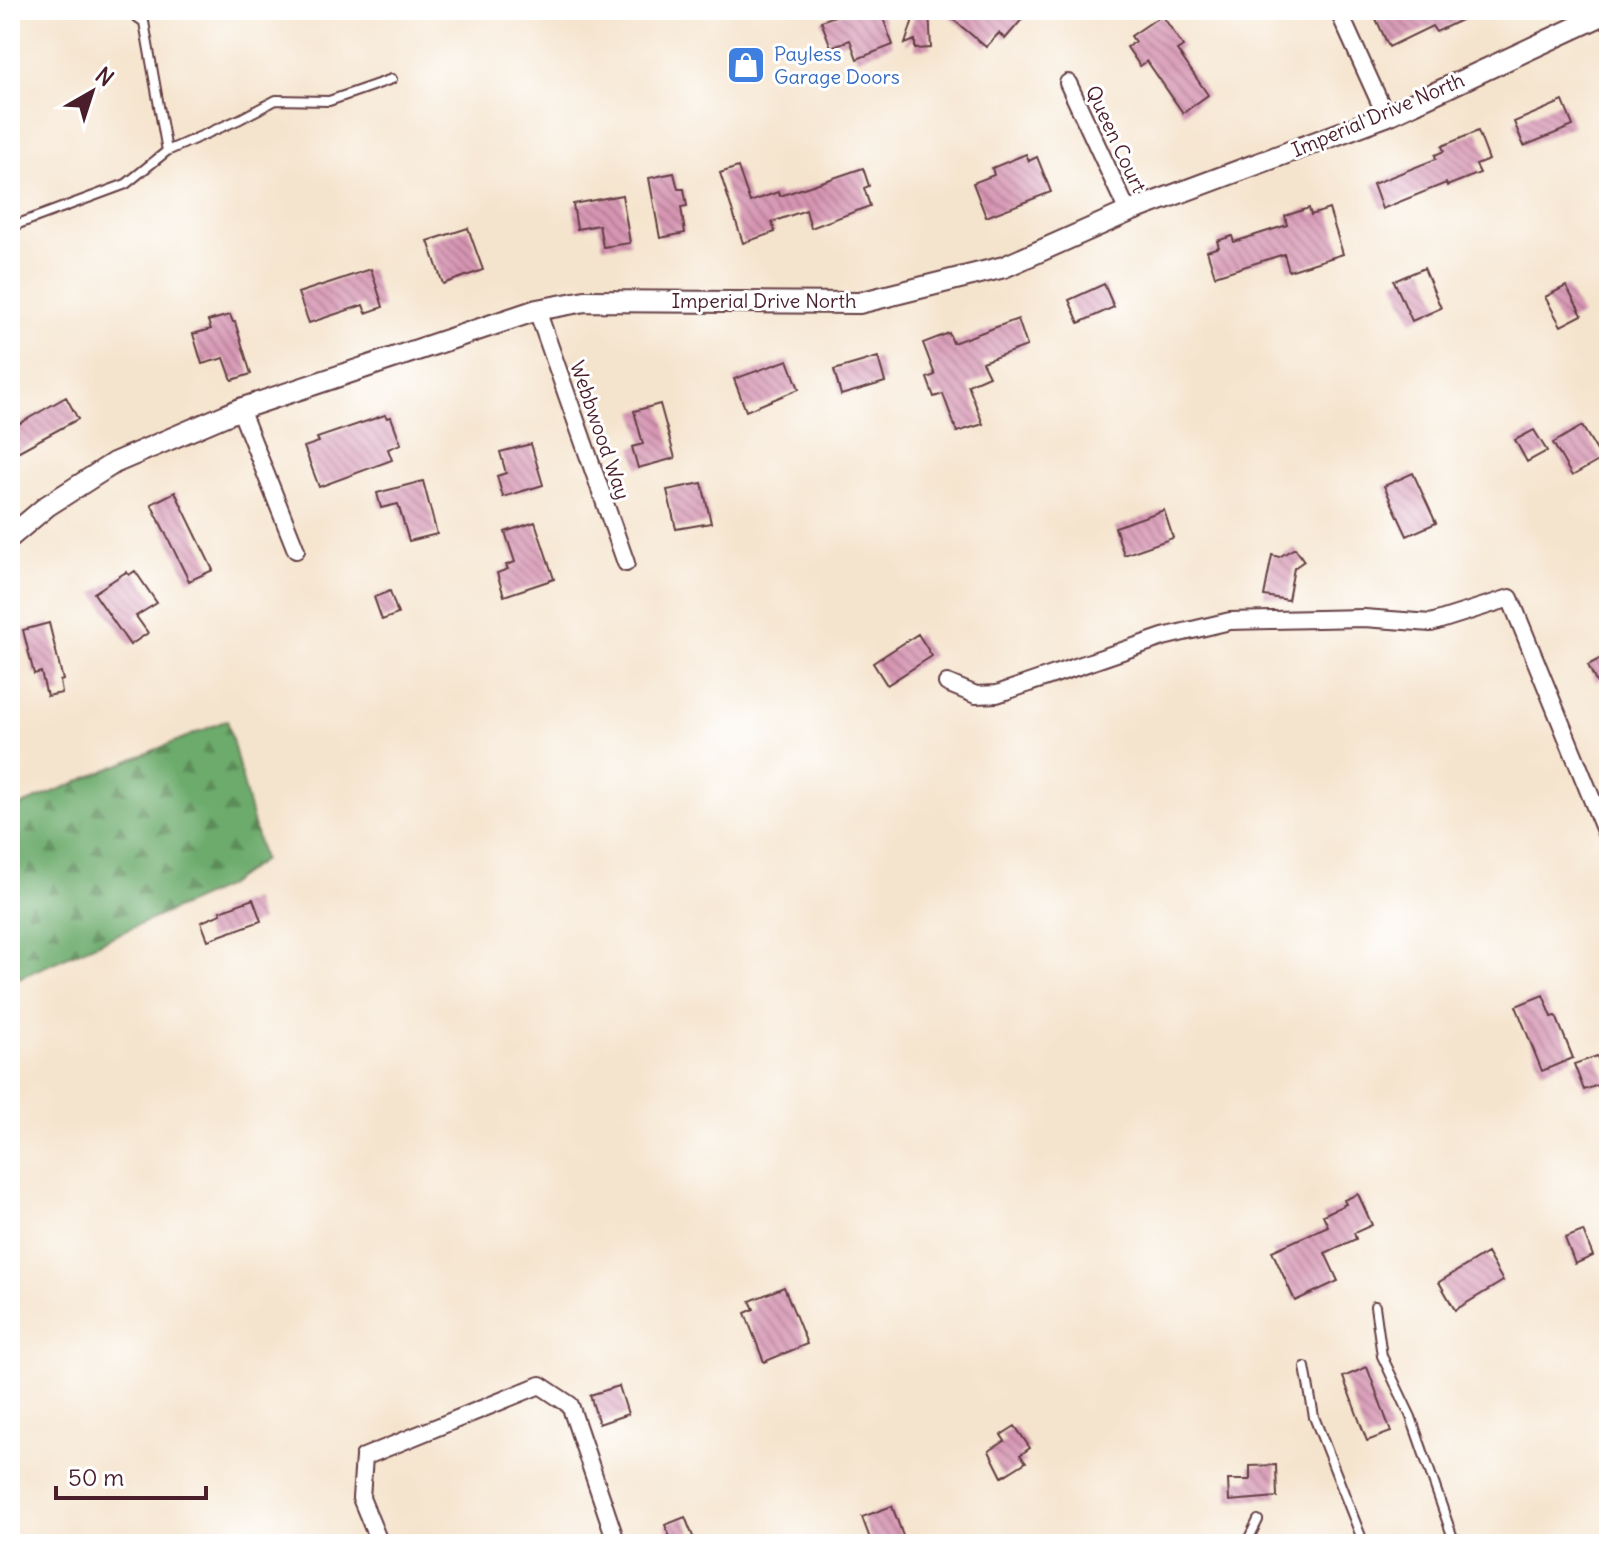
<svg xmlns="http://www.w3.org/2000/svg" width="1619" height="1554" font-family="Delius,sans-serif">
  <defs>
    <pattern id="forest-firs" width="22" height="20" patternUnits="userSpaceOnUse" patternTransform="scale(2)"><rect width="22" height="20" fill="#6cab6c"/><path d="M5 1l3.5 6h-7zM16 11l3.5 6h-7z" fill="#5b8b59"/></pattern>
    <pattern id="building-back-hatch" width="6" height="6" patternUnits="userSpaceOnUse" patternTransform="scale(2)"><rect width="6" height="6" fill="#d695b2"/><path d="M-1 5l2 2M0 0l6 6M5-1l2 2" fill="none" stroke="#b07991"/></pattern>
  </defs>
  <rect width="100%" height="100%" fill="#fff"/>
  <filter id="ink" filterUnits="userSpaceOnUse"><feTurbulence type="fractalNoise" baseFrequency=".0125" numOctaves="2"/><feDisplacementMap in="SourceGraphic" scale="16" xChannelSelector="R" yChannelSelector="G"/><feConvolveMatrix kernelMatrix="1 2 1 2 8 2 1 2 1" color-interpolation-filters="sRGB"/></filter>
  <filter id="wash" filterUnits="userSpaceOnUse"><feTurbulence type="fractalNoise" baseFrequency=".006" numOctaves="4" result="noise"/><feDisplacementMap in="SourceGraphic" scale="32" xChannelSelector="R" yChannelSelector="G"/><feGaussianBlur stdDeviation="1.8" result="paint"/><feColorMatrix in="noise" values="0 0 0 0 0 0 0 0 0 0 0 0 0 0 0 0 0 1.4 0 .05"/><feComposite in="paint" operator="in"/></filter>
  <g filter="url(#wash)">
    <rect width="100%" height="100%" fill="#f5e4cd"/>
    <path fill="url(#forest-firs)" stroke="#5b654c" stroke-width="2" d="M 227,720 L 263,860 L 225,887 L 10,982 L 10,810 Z"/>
    <g id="blocks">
      <path fill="url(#building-back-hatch)" d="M 851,10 L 880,10 L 893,45 L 857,59 L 850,40 L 831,47 L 821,21 Z
        M 916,10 L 929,10 L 931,48 L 915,49 L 915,40 L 905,44 Z
        M 942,10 L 1030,10 L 1005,39 L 999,33 L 986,47 Z
        M 1394,10 L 1482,10 L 1436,32 L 1432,26 L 1389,47 L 1376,19 Z
        M 1162,15 L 1183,46 L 1177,50 L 1208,95 L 1183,113 L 1147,61 L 1140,66 L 1127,47 L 1135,42 L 1131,36 Z
        M 1563,101 L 1573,126 L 1524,146 L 1514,122 Z
        M 1478,131 L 1489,160 L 1476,165 L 1480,173 L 1447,186 L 1446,183 L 1382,209 L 1373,184 L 1436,159 L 1435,155 L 1444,151 L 1442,146 Z
        M 1026,154 L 1029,161 L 1037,157 L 1051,192 L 986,217 L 973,183 L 994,175 L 992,168 Z
        M 738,167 L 750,202 L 778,192 L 780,196 L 863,168 L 869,186 L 864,188 L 870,206 L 811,228 L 806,210 L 772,222 L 775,232 L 743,243 L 720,173 Z
        M 674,173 L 678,189 L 684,189 L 687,206 L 681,207 L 685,233 L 660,238 L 649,178 Z
        M 622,195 L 630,243 L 603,247 L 599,225 L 577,229 L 573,204 Z
        M 1309,208 L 1311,215 L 1329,209 L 1343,254 L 1289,271 L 1284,254 L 1215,276 L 1207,251 L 1219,247 L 1217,241 L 1232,236 L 1234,242 L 1287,225 L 1285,216 Z
        M 468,228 L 483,270 L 443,284 L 428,241 Z
        M 1424,268 L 1441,308 L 1412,321 L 1394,281 Z
        M 371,269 L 383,307 L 366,313 L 363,305 L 309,323 L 298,293 Z
        M 1104,284 L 1114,307 L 1079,323 L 1069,300 Z
        M 1566,286 L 1582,315 L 1561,326 L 1545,297 Z
        M 230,315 L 233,322 L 235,322 L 251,374 L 232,380 L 224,358 L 202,364 L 193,334 L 211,329 L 208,321 Z
        M 1018,319 L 1027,346 L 982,362 L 989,376 L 968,385 L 983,424 L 957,432 L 943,394 L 934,397 L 927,378 L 935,375 L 923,343 L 949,333 L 953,343 Z
        M 878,357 L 885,382 L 841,395 L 834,370 Z
        M 788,360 L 799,389 L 746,411 L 734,379 Z
        M 66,397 L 78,419 L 10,456 L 10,429 Z
        M 660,404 L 675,458 L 638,468 L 632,447 L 643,444 L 634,411 Z
        M 385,415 L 387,418 L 391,417 L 401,444 L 388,449 L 392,460 L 319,487 L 304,447 L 319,442 L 317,438 Z
        M 1582,426 L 1602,459 L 1572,476 L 1553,443 Z
        M 1534,430 L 1547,451 L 1527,462 L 1515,440 Z
        M 531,444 L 543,485 L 503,497 L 497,476 L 506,473 L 500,452 Z
        M 1413,473 L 1436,523 L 1407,536 L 1384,486 Z
        M 423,481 L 437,534 L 409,541 L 398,504 L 381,508 L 377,493 Z
        M 702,483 L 711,523 L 676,529 L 667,490 Z
        M 175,492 L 213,570 L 189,581 L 151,504 Z
        M 1164,510 L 1173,538 L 1124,555 L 1115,527 Z
        M 535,522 L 554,579 L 504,596 L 497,573 L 508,569 L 506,565 L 515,562 L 505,532 Z
        M 1295,548 L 1304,561 L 1294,568 L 1288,600 L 1264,596 L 1272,555 L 1279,557 Z
        M 135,571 L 157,603 L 136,616 L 148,633 L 130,645 L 94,593 L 126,572 L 129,575 Z
        M 390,591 L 398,614 L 382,620 L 374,597 Z
        M 49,623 L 63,680 L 60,681 L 62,693 L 47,696 L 41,672 L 34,674 L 23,630 Z
        M 918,634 L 932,656 L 887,685 L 873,663 Z
        M 1609,654 L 1609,675 L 1596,682 L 1588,665 Z
        M 253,899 L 261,921 L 208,940 L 201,922 L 221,914 L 220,911 Z
        M 1543,995 L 1552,1017 L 1556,1016 L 1573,1058 L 1542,1071 L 1516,1006 Z
        M 1597,1056 L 1607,1082 L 1584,1090 L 1574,1064 Z
        M 1358,1194 L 1372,1225 L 1354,1233 L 1356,1239 L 1325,1253 L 1338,1281 L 1295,1301 L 1272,1251 L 1328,1226 L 1323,1215 L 1346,1204 L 1344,1200 Z
        M 1583,1231 L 1593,1256 L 1575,1264 L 1565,1238 Z
        M 1487,1253 L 1503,1281 L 1455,1310 L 1439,1282 Z
        M 784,1287 L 807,1344 L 764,1362 L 745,1313 L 754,1309 L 750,1301 Z
        M 1367,1367 L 1391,1432 L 1367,1441 L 1343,1377 Z
        M 619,1386 L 628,1414 L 599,1424 L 590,1395 Z
        M 1015,1426 L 1030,1448 L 1020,1455 L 1026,1462 L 1002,1477 L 989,1451 L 1005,1441 L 1001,1435 Z
        M 1276,1465 L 1277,1497 L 1229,1501 L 1228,1480 L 1250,1480 L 1250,1466 Z
        M 892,1506 L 906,1544 L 872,1544 L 862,1517 Z
        M 685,1517 L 696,1544 L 673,1544 L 665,1525 Z"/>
    </g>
  </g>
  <g filter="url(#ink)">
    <use href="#blocks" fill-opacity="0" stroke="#643d43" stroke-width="2"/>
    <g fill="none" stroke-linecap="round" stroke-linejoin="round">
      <g stroke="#643d43" stroke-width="12">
        <path id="service" d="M 127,10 L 144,22 L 167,151
          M 10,227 L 126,184 L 167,151 L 240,119 L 276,100 L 329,101 L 392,79
          M 1375,1306 L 1382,1356 L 1411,1417 L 1455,1544
          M 1305,1367 L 1314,1417 L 1364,1544
          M 1246,1544 L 1258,1520"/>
      </g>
      <g stroke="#643d43" stroke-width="20">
        <path id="minor" d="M 1338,10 L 1386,116
          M 1068,83 L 1128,212
          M 537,310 L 626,563
          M 240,409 L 296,550
          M 947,683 L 976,695 L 997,694 L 1163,637 L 1230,621 L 1364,618 L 1431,623 L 1510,598 L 1609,841
          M 380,1544 L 361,1498 L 364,1457 L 540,1385 L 570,1405 L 617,1544"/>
      </g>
      <g stroke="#643d43" stroke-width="24">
        <path id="tertiary" d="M 10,537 L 47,506 L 114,463 L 240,409 L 537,310 L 585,301 L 859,303 L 1004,267 L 1128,212 L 1386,116 L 1609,12"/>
      </g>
      <use href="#service" stroke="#fff" stroke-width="8"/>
      <use href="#minor" stroke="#fff" stroke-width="16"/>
      <use href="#tertiary" stroke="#fff" stroke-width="20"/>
    </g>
  </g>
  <defs>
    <g id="shop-square" transform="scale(2)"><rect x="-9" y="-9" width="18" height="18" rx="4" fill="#3f7fe0" stroke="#fff"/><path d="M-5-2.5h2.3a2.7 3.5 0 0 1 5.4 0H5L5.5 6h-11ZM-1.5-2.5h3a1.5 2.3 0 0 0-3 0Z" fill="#fff"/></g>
  </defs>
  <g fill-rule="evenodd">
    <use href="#shop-square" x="746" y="65"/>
  </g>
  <g text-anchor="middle" stroke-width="6" stroke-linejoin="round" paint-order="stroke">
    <g font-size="20" fill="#366cbe" stroke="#fff" text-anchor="start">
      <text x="774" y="61">Payless<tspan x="774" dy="23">Garage Doors</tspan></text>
    </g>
    <g font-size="20" fill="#4a1f2b" stroke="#fff">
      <text transform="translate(1378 115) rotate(-23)" y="7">Imperial Drive North</text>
      <text transform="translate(1116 139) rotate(65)" y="7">Queen Court</text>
      <text x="764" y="308">Imperial Drive North</text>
      <text transform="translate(600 430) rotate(71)" y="7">Webbwood Way</text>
    </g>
  </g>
  <rect width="1619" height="1554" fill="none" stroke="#fff" stroke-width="40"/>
  <g transform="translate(92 92) rotate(39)" stroke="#ffffff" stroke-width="6" paint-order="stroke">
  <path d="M0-6L14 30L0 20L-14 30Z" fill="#4a1f2b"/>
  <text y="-12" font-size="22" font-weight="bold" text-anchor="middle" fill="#4a1f2b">N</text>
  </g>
  <path d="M56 1486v12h150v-12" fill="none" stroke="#4a1f2b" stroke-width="4"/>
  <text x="68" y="1486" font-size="24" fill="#4a1f2b" stroke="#ffffff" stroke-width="6" paint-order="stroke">50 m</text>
</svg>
